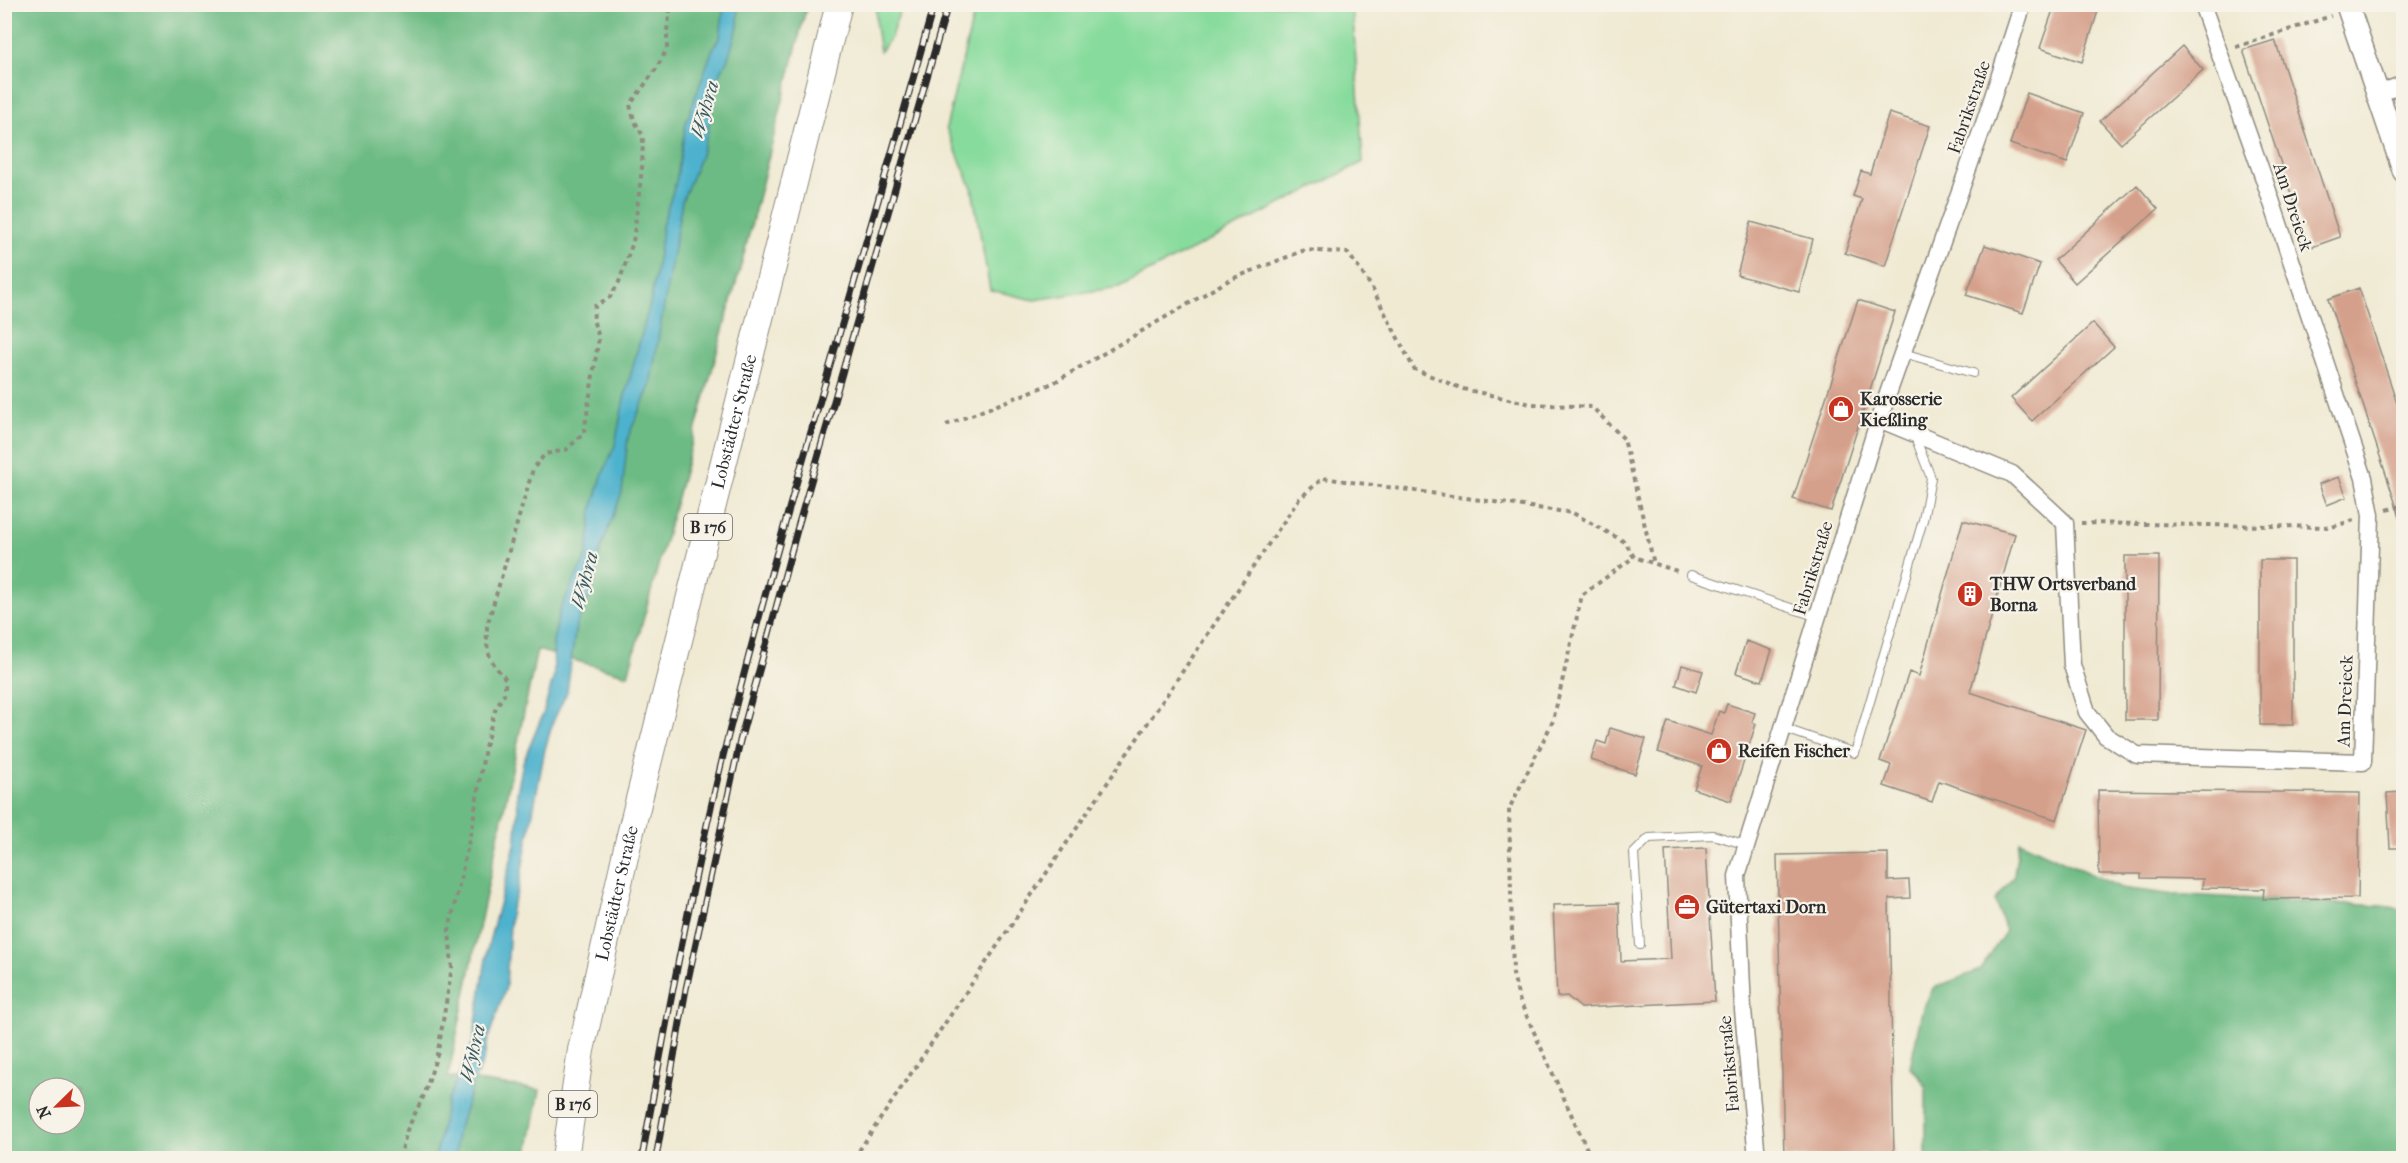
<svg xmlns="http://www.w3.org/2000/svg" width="2408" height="1163" font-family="'IM FELL French Canon',serif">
  <rect width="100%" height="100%" fill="#f7f3e8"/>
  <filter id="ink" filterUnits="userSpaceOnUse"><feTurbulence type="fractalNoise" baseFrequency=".0167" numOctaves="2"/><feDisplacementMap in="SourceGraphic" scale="12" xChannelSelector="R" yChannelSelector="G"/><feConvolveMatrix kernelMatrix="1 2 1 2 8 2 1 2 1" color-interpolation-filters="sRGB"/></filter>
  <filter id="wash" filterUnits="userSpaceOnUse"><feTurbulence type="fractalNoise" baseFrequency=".008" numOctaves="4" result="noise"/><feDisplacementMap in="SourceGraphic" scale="24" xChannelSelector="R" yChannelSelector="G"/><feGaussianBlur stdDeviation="1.35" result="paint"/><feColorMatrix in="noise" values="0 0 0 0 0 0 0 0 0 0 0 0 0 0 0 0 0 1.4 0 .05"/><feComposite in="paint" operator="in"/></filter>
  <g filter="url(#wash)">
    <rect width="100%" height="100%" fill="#f0ead3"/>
    <path fill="#87db9c" stroke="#598364" stroke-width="1.5" d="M 876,5 L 902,5 L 890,39 L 880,51 L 876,27 Z
      M 976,5 L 1352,5 L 1363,162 L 1119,287 L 1034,300 L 990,290 L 972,188 L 946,128 Z"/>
    <path fill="#6dbb84" stroke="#4c7358" stroke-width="1.5" fill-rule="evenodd" d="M 5,5 L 807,5 L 744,254 L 628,675 L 537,650 L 448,1077 L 540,1090 L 527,1158 L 5,1158 ZM 39,1088 L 75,1088 L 75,1124 L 39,1124 Z
      M 2019,841 L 2121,888 L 2169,894 L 2381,906 L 2403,909 L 2403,1158 L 1926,1158 L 1926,1088 L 1919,1076 L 1910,1067 L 1922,1011 L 1933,988 L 1980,970 L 2006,931 L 1995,901 L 2014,876 Z"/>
    <path fill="#4eb2cd" stroke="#3c6e7c" stroke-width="1.5" d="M 724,5 L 738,5 L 738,26 L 728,58 L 716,82 L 708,131 L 700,158 L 682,201 L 650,386 L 628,437 L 622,492 L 599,554 L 594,587 L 576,625 L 567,692 L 553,722 L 545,749 L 518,890 L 511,909 L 506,987 L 488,1039 L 484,1059 L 474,1081 L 457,1134 L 455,1158 L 435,1158 L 447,1102 L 473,1042 L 488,946 L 515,845 L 518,813 L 517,793 L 523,762 L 543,714 L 554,676 L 553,642 L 560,609 L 587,555 L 592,510 L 602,476 L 615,445 L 624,399 L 651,300 L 659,253 L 662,226 L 676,182 L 686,123 L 713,48 L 720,37 Z"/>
    <g id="blocks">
      <path fill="#d5a08b" d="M 2055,4 L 2077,4 L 2098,11 L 2082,62 L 2040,48 Z
        M 2275,40 L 2340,237 L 2309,248 L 2243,50 Z
        M 2182,46 L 2203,70 L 2121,144 L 2100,121 Z
        M 2027,93 L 2084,113 L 2067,163 L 2010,144 Z
        M 1889,113 L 1930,126 L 1885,266 L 1845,253 L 1862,199 L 1853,196 L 1861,171 L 1870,174 Z
        M 2137,185 L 2158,209 L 2075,283 L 2055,260 Z
        M 1751,222 L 1813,239 L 1799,292 L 1737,275 Z
        M 1985,245 L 2040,264 L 2023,313 L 1966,295 Z
        M 2359,288 L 2403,421 L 2403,516 L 2400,517 L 2328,299 Z
        M 1858,300 L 1895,312 L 1831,511 L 1793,499 Z
        M 2093,323 L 2114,347 L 2032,421 L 2011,398 Z
        M 2339,477 L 2347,497 L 2327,505 L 2319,484 Z
        M 1963,520 L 2015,534 L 1970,692 L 2086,730 L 2057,820 L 1939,781 L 1932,802 L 1884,786 L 1891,765 L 1880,761 L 1909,672 L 1919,676 Z
        M 2125,556 L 2159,556 L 2158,720 L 2125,720 Z
        M 2260,560 L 2293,560 L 2293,725 L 2260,725 Z
        M 1746,641 L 1772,650 L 1762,681 L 1736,673 Z
        M 1682,665 L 1703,671 L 1696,692 L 1676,685 Z
        M 1727,704 L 1755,713 L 1752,722 L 1756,724 L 1731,801 L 1694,789 L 1702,766 L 1658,752 L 1668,721 L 1711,735 L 1719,711 L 1724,713 Z
        M 1610,728 L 1646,739 L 1635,774 L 1591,760 L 1597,741 L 1606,744 Z
        M 2098,790 L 2360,793 L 2358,898 L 2263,899 L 2264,889 L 2202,888 L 2203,879 L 2141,878 L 2141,874 L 2099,874 Z
        M 2403,792 L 2403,848 L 2390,848 L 2387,793 Z
        M 1706,848 L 1715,1001 L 1581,1008 L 1567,996 L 1557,997 L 1553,905 L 1619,903 L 1621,961 L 1671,959 L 1665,850 Z
        M 1888,853 L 1888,881 L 1909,880 L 1910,898 L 1889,899 L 1894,1157 L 1784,1158 L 1777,855 Z"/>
    </g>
  </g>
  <g filter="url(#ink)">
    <use href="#blocks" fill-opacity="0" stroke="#8e8a7f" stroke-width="1.5"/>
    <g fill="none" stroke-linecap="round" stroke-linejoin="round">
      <g stroke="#8e8a7f" stroke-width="10">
        <path id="lane" d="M 1903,353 L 1973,373
          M 1691,575 L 1818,617
          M 1783,728 L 1855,753 L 1923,520 L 1931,478 L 1914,434
          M 1640,945 L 1634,853 L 1649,838 L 1713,835 L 1747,845"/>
      </g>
      <g stroke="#8e8a7f" stroke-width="19">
        <path id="street" d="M 2377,94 L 2404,84
          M 1879,419 L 2012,474 L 2065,523 L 2072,665 L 2087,712 L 2106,736 L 2137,755 L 2363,762 L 2371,515 L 2364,478 L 2264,179 L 2202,4
          M 1757,1158 L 1743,1010 L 1737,876 L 1879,419 L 1986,118 L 2023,4"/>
      </g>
      <g stroke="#8e8a7f" stroke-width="25">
        <path id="secondary" d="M 2347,4 L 2404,171"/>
      </g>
      <g stroke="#8e8a7f" stroke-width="28">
        <g id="primary">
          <path id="s1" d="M 565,1158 L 581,1050 L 629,839 L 839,4"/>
        </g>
      </g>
      <path stroke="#8e8a7f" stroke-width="4" stroke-dasharray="4.5 4.5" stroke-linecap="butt" d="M 2236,47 L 2331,16
        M 946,425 L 1053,383 L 1229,280 L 1305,250 L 1348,253 L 1371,286 L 1414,369 L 1463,389 L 1531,404 L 1592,407 L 1624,439 L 1654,564
        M 2387,510 L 2404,505
        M 2081,523 L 2332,527 L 2354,520
        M 400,1158 L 407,1130 L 425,1093 L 438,1051 L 452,967 L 449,930 L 473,822 L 485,747 L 496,707 L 504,695 L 506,679 C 488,660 486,651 487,626 L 533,469 L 545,454 L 566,450 L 584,433 L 599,337 L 593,320 L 595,306 L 610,297 L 619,282 L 633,242 L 642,168 L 643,136 L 634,120 L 630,105 L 656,69 L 667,49 L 667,31 L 671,4
        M 854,1158 L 1299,499 L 1323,478 L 1573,513 L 1625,542 L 1634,557 L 1680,572
        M 1591,1158 L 1519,999 L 1513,974 L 1509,809 L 1553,721 L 1582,595 L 1634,557"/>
      <use href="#lane" stroke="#fff" stroke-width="8"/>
      <use href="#street" stroke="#fff" stroke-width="16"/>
      <use href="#secondary" stroke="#fff" stroke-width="22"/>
      <use href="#primary" stroke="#fff" stroke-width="26"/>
      <g stroke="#2b2b2b" stroke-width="7">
        <path id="rail" d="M 642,1158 C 667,1017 693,876 728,736 C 790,491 866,249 934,4
          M 656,1158 L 686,989 L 740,741 L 797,530 L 948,4"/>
      </g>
      <use href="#rail" stroke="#f7f3e8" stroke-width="4.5" stroke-dasharray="14" stroke-linecap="butt"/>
    </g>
  </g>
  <defs>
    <g id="shop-disc" transform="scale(1.35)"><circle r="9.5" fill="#c8321e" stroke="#f7f3e8"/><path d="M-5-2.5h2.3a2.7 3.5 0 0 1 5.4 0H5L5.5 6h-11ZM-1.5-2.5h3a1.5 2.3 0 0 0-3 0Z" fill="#fff"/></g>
    <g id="building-disc" transform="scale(1.35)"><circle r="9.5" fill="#c8321e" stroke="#f7f3e8"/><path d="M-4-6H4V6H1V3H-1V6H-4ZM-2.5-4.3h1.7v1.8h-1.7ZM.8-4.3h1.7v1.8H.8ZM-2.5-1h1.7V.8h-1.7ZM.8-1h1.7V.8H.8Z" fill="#fff"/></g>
    <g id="office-disc" transform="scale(1.35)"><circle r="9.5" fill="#c8321e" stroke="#f7f3e8"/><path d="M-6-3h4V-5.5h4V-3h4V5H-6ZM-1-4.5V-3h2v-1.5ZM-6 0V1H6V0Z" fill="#fff"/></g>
  </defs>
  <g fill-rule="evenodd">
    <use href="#shop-disc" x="1841" y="409"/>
    <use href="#building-disc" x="1970" y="594"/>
    <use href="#shop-disc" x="1719" y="751"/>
    <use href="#office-disc" x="1687" y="907"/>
  </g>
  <g text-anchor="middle" stroke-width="4.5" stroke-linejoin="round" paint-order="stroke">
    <g fill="#f7f3e8" stroke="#686764" stroke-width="1.5">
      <rect x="684" y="514" width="48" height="26" rx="4.5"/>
      <rect x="549" y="1091" width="48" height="26" rx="4.5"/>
    </g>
    <g font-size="16" font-weight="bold" fill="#2b2b2b">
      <text x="708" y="533">B 176</text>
      <text x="573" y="1110">B 176</text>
    </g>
    <g font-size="18" fill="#2b2b2b" stroke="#f7f3e8">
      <text transform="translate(1969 107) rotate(-71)" y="6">Fabrikstraße</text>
      <text transform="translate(2293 207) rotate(72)" y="6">Am Dreieck</text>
      <text dy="6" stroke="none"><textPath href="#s1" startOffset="756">Lobstädter Straße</textPath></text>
      <text transform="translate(1813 568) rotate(-73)" y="6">Fabrikstraße</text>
      <text transform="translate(2345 701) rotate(-88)" y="6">Am Dreieck</text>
      <text dy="6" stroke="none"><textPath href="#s1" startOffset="270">Lobstädter Straße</textPath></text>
      <text transform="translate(1729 1064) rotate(-95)" y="6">Fabrikstraße</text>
    </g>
    <g font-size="18" font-weight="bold" fill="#2b2b2b" stroke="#f7f3e8" text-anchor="start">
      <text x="1860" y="405">Karosserie<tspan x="1860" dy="21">Kießling</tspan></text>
      <text x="1990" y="590">THW Ortsverband<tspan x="1990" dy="21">Borna</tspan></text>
      <text x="1738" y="757">Reifen Fischer</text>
      <text x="1706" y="913">Gütertaxi Dorn</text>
    </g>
    <g font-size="20" font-style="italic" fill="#375a64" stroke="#f7f3e8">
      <text transform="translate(704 109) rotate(-74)" y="7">Wyhra</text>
      <text transform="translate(584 580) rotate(-75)" y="7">Wyhra</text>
      <text transform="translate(472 1053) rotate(-77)" y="7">Wyhra</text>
    </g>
  </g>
  <rect width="2408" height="1163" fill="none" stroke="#f7f3e8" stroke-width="24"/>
  <g transform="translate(57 1106) rotate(246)"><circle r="28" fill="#f7f3e8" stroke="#a5a39c" stroke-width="1.5"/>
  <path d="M0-4.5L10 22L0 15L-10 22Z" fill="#c8321e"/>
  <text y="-9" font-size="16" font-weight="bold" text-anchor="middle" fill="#2b2b2b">N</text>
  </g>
</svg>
